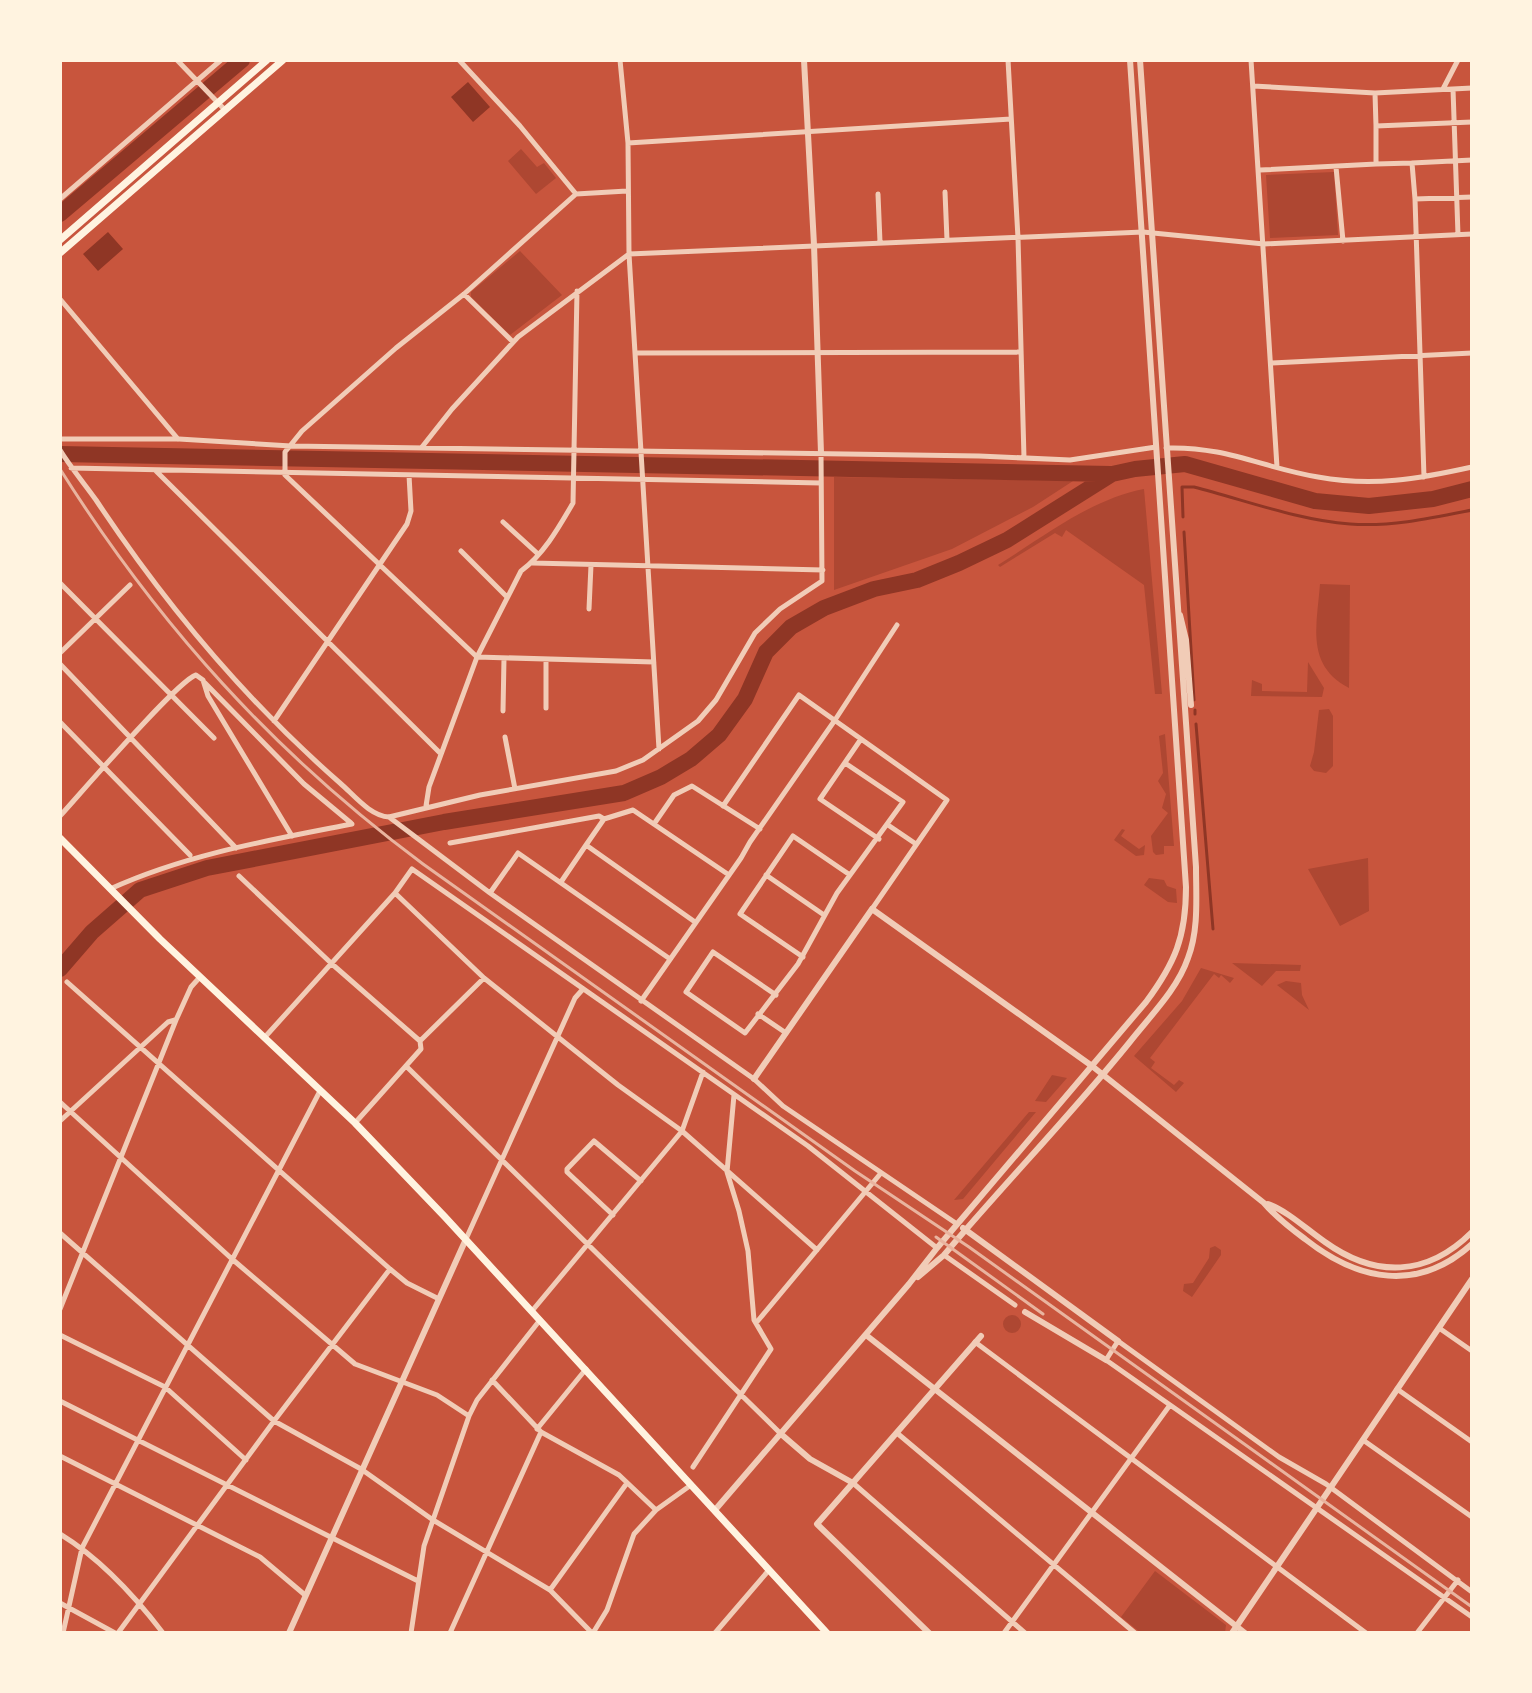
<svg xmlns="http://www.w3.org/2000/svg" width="1532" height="1693" font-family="'Nunito Sans',sans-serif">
  <rect width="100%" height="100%" fill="#c8553d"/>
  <path fill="#ae4732" d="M 521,149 L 537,167 L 544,163 L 556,178 L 536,194 L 508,161 Z
    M 1334,172 L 1338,235 L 1270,238 L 1266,175 Z
    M 520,251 L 562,295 L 510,335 L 471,297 L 471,292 Z
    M 834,477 L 1073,481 L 1033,507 L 952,549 L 834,590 Z
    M 1144,489 L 1162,694 L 1155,694 L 1144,585 L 1066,530 L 1062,537 L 1055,533 L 1000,567 L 998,565 C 1043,537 1091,499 1144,489 Z
    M 1320,584 L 1350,585 L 1349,688 C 1305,665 1317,625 1320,584 Z
    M 1308,662 L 1324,688 L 1322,697 L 1251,696 L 1252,680 L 1262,684 L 1262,691 L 1307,692 Z
    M 1329,709 L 1333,716 L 1333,766 L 1326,773 L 1314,771 L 1310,766 L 1314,752 L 1319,710 Z
    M 1165,734 L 1174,846 L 1164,846 L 1164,854 L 1156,855 L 1153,852 L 1151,836 L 1168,813 L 1162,808 L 1166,794 L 1158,781 L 1163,773 L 1159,736 Z
    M 1122,829 L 1125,830 L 1121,836 L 1139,849 L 1145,845 L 1144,855 L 1136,856 L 1114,840 Z
    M 1368,858 L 1369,911 L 1340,926 L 1308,869 Z
    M 1149,878 L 1164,880 L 1167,886 L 1176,889 L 1177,903 L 1168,902 L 1144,885 Z
    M 1232,963 L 1301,965 L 1300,971 L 1276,971 L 1262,986 Z
    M 1201,968 L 1234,978 L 1230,983 L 1221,975 L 1219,978 L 1214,974 L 1150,1058 L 1155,1062 L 1151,1068 L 1174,1085 L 1179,1080 L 1184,1083 L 1176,1092 L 1134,1056 L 1182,1001 Z
    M 1286,981 L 1301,983 L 1302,995 L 1309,1010 L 1277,985 Z
    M 1052,1075 L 1067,1078 L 1046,1102 L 1035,1101 Z
    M 1029,1112 L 1036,1112 L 963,1199 L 954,1200 Z
    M 1215,1246 L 1221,1250 L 1221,1255 L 1192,1297 L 1183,1291 L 1184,1284 L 1193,1283 L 1209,1258 L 1210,1248 Z
    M1003 1324a9 9 0 1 1 18 0a9 9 0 1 1-18 0Z
    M 1155,1571 L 1226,1625 L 1225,1633 L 1141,1633 L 1121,1617 Z"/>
  <path fill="#8f3625" d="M 468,82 L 490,107 L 473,122 L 451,97 Z
    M 108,232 L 123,249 L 98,271 L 83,254 Z"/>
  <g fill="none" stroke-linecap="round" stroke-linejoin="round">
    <path stroke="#8f3625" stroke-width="3" d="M 1183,517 L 1182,487 L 1194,487 C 1245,500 1297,520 1350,524 C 1391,527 1432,518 1472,510
      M 1184,532 L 1194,700
      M 1195,710 L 1195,714
      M 1196,724 L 1213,929"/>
    <path stroke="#8f3625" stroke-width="16" d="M 60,214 L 242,60
      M 60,454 L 1111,474
      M 60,969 L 92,932 L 140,890 L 207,868 L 444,822 L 624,793 L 661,777 L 691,759 L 719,735 L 745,699 L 766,652 L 791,627 L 824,608 L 874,589 L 917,580 L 959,563 L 1007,540 L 1112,474 L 1135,469 L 1185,464 L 1315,501 L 1369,506 L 1433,499 L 1472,489"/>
    <path stroke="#f1ccb7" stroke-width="5" d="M 177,60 L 225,110
      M 459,60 L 520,126 L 576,194
      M 620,60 L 628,143 L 629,254 L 659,749
      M 1008,60 L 1018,238 L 1024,458
      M 1251,60 L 1277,467
      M 1253,86 L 1375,93 L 1472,88
      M 1443,89 L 1458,60
      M 1453,89 L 1458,235
      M 1375,93 L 1376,126 L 1472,122
      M 1376,126 L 1376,164 L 1412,163
      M 628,143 L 1011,119
      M 1336,167 L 1343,241
      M 1260,170 L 1376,164
      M 945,192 L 947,240
      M 878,194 L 880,242
      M 60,199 L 221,60
      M 1415,199 L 1412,163 L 1472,160
      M 464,294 L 513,342
      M 60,299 L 178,439
      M 635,353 L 1021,352
      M 1272,363 L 1472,353
      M 60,439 L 179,439 L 291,446 L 979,456 L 1070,460 L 1156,447
      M 422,447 L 452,409 L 518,337 L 629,254 L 1143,232 L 1264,244 L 1472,234
      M 1166,448 C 1226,446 1263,468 1318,477 C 1373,487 1418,479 1472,467
      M 60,450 C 71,468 84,483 96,500 C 165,604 245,700 340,783 C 354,795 370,816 389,817 L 480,795 L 616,771 L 643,760 L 698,721 L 716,700 L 755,633 L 780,609 L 822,581 L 821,453
      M 71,468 L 821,483
      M 156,471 L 441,754
      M 285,474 L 285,452 L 302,431 L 396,348 L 464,294 L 576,194 L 627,191
      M 285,475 L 477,657 L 654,662
      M 1424,477 L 1415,199 L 1472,197
      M 503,522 L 538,554
      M 461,551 L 507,597
      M 532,563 L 823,570
      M 60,583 L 214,738
      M 589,609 L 591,565
      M 60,653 L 130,585
      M 60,664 L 236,848
      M 205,683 L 304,784 L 351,823
      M 546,708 L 546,659
      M 503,711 L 504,658
      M 274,721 L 407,524 L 411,511 L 409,475
      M 60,722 L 190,855
      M 505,737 L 515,789
      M 426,806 L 429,787 L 477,657 L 521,571 C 544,554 559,527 573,503 L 577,291
      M 723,806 L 799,695 L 861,739
      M 60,816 C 81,793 177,681 196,675 L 203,680 L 208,696 L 292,836
      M 389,817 L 490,893 L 754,1079 L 783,1106 L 957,1224
      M 654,824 L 674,795 L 692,786 L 760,829
      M 888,825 L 916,844
      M 450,843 L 599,816 L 604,819
      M 586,845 L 604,819 L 633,810 L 729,875
      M 766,875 L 824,915
      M 239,876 L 332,964 L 420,1041 L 421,1049 L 355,1123
      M 561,882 L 586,845 L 695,922
      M 110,889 C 187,854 270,840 352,824
      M 395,893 L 484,978 L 618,1085 L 682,1131 L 817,1250
      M 490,893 L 518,853 L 670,959
      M 872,909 L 947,800 L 861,739 L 820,799 L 879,839
      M 803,957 L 740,914 L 793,836 L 850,875
      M 67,982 L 390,1269 L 407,1283 L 439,1299
      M 776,995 L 713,952 L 686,992 L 745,1033 L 798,964 L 837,893 L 903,802 L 845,763
      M 641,1001 L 741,858 L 750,842 L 835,720 L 897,625
      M 758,1014 L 786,1033
      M 265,1037 L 395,893 L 412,869 L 808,1146 L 937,1248
      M 420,1041 L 484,978
      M 406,1066 L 781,1434
      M 60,1102 L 232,1259 L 355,1364 L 437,1395 L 469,1416
      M 60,1121 L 168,1022 L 175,1020
      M 613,1215 L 567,1172 L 567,1169 L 594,1141 L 641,1181
      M 60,1233 L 274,1421 L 361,1469 L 433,1520 L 550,1590 L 592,1633
      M 466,1239 L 575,998 L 583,989
      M 944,1255 L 1015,1305
      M 60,1309 L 176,1020 L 191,987 L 200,977
      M 532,1311 L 682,1131 L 703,1072
      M 756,1323 L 881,1173
      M 1439,1328 L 1472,1351
      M 60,1335 L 165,1387 L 246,1460
      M 975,1342 L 1366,1633
      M 492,1380 L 541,1432 L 619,1475 L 656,1510
      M 1397,1389 L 1472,1442
      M 60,1401 L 418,1581
      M 537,1429 L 586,1369
      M 897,1433 L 1135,1633
      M 1363,1440 L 1472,1517
      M 60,1456 L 260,1557 L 305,1595
      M 693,1467 L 771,1349 L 754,1320 L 748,1251 L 739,1211 L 727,1172 L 734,1095
      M 853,1483 L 1025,1633
      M 60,1534 C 101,1559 134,1595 163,1633
      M 550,1590 L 627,1483
      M 1472,1592 L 1326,1484 L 1279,1457 L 1118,1341 L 1106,1360 L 1472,1617
      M 60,1603 L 115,1633
      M 63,1633 L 82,1548 L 320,1091
      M 118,1633 L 274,1421 L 390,1269
      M 411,1633 L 424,1546 L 469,1416 L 477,1400 L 540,1320
      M 450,1633 L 541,1432
      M 593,1633 L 607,1610 L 634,1534 L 656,1510 L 691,1485
      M 715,1633 L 769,1570
      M 1004,1633 L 1170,1405
      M 1417,1633 L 1458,1580"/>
    <path stroke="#f1ccb7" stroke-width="6" d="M 804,60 L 814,245 L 821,453
      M 1180,615 L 1186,640 L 1191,705
      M 754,1079 L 872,909 L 1092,1066 L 1264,1203 C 1276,1217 1290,1228 1305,1239 C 1358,1281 1418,1293 1472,1244
      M 1268,1204 C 1289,1212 1306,1229 1325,1242 C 1375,1278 1427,1277 1472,1232
      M 963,1228 L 1118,1341
      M 918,1277 L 944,1255 C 1004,1184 1070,1116 1129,1043 C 1150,1016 1177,990 1188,958 C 1199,929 1196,897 1196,867 L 1140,60
      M 1025,1312 L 1106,1360
      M 866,1335 L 1245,1633
      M 781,1434 L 810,1459 L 853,1483
      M 715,1510 L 909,1284 L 937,1248 L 1146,1002 C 1175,963 1186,937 1186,887 L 1130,60
      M 289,1633 L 466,1239
      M 929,1633 L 817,1524 L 981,1336
      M 1232,1633 L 1472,1279"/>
    <path stroke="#fff3e0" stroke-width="7" d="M 60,240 L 267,60
      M 60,253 L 283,60
      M 60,838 L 160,939 L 355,1123 L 445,1217 L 827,1633"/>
    <path stroke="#e9b49f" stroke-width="3" d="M 60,469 C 159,626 275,754 423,864 L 855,1171 L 969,1247 L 1472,1607
      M 936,1237 L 1043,1314"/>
  </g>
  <rect width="1532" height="1693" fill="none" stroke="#fff3e0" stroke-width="124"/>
</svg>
